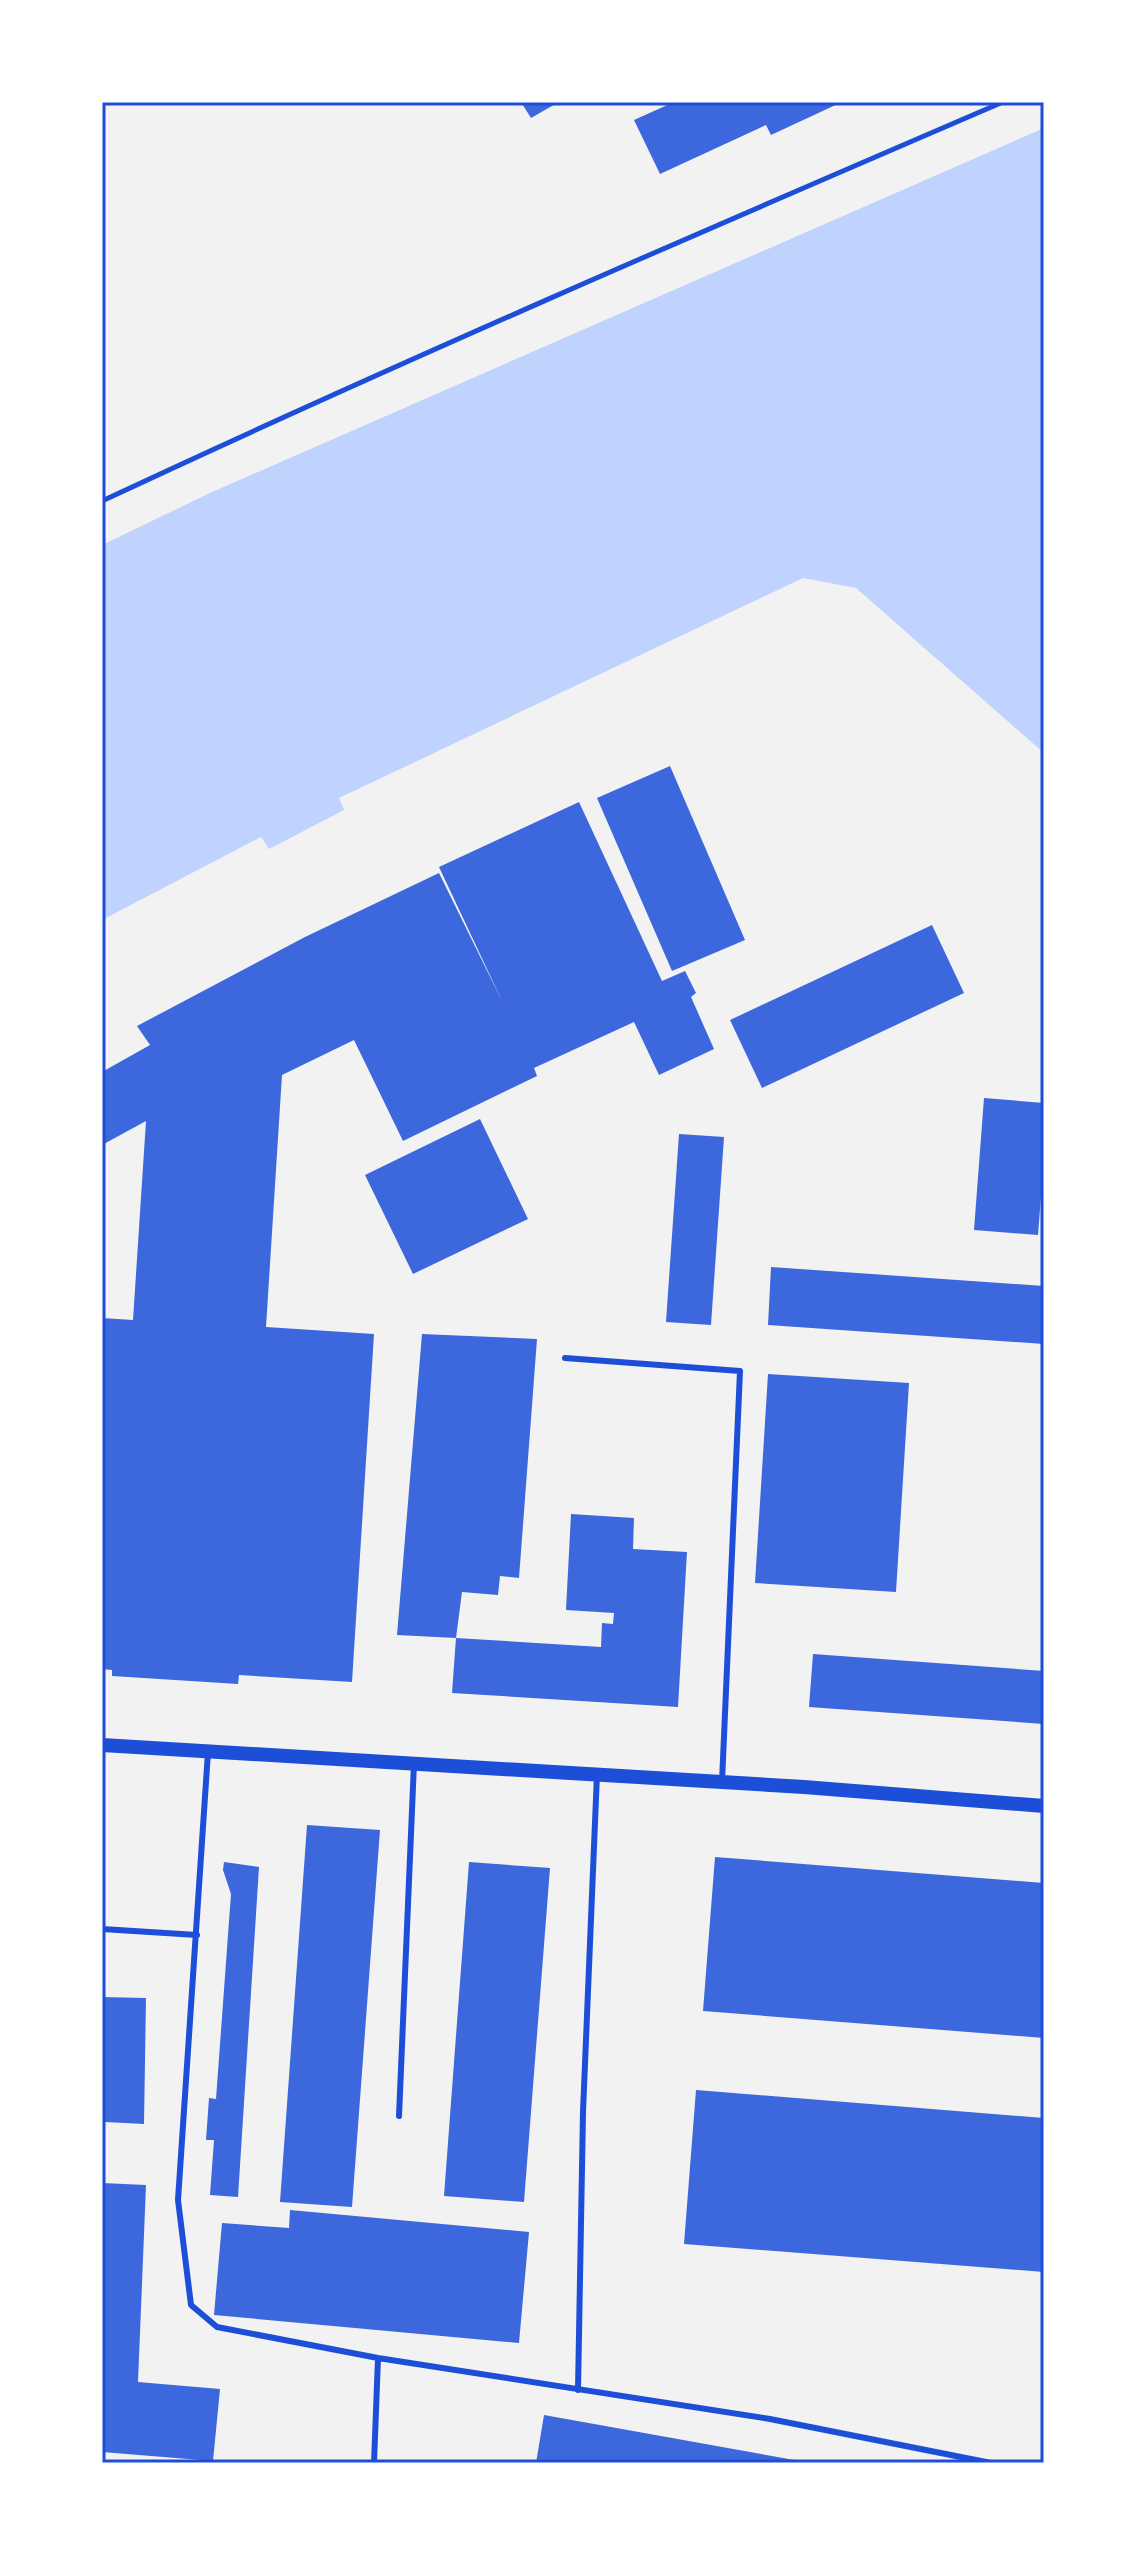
<svg xmlns="http://www.w3.org/2000/svg" width="1146" height="2565" font-family="'Nunito Sans',sans-serif">
  <rect width="100%" height="100%" fill="#f2f2f2"/>
  <path fill="#bfd3fe" d="M 1044,128 L 1044,753 L 856,588 L 803,578 L 339,798 L 344,810 L 269,849 L 261,837 L 102,920 L 102,545 L 210,493 Z"/>
  <path fill="#3d67dc" d="M 521,102 L 559,102 L 531,118 Z
    M 674,102 L 842,102 L 771,135 L 766,125 L 660,174 L 634,120 Z
    M 670,766 L 745,940 L 672,971 L 597,798 Z
    M 579,802 L 662,981 L 685,971 L 696,993 L 691,997 L 714,1049 L 659,1075 L 634,1022 L 534,1068 L 537,1076 L 403,1141 L 354,1040 L 282,1075 L 266,1327 L 374,1334 L 352,1682 L 239,1675 L 238,1684 L 112,1676 L 112,1670 L 102,1669 L 102,1318 L 133,1320 L 146,1121 L 102,1145 L 102,1072 L 150,1045 L 137,1026 L 305,937 L 439,873 L 503,1003 L 439,867 Z
    M 932,925 L 964,993 L 762,1088 L 730,1020 Z
    M 984,1098 L 1044,1103 L 1044,1158 L 1038,1235 L 974,1230 Z
    M 480,1119 L 528,1219 L 413,1274 L 365,1175 Z
    M 679,1134 L 724,1137 L 711,1325 L 666,1322 Z
    M 771,1267 L 1044,1286 L 1044,1344 L 768,1325 Z
    M 422,1334 L 537,1339 L 519,1578 L 500,1576 L 498,1595 L 462,1592 L 456,1638 L 397,1635 Z
    M 768,1374 L 909,1383 L 896,1592 L 755,1583 Z
    M 571,1514 L 634,1518 L 633,1549 L 687,1552 L 678,1707 L 452,1693 L 456,1638 L 601,1647 L 602,1623 L 613,1624 L 614,1613 L 566,1610 Z
    M 813,1654 L 1044,1671 L 1044,1724 L 809,1707 Z
    M 307,1825 L 380,1830 L 352,2207 L 280,2202 Z
    M 715,1857 L 1044,1883 L 1044,2038 L 703,2011 Z
    M 224,1862 L 259,1867 L 238,2197 L 210,2195 L 214,2140 L 206,2140 L 209,2098 L 216,2099 L 231,1894 L 223,1870 Z
    M 469,1862 L 550,1868 L 524,2202 L 444,2196 Z
    M 102,1997 L 146,1998 L 144,2124 L 105,2122 L 104,2132 L 102,2132 Z
    M 696,2090 L 1044,2118 L 1044,2272 L 684,2244 Z
    M 102,2183 L 146,2185 L 138,2382 L 220,2389 L 213,2461 L 102,2452 Z
    M 290,2210 L 529,2232 L 519,2343 L 214,2315 L 222,2223 L 289,2228 Z
    M 544,2415 L 800,2461 L 800,2463 L 536,2463 Z"/>
  <g fill="none" stroke-linecap="round" stroke-linejoin="round">
    <path stroke="#1d4ed8" stroke-width="5" d="M 102,501 C 399,362 701,232 1003,102"/>
    <path stroke="#1d4ed8" stroke-width="6" d="M 565,1358 L 740,1371 L 722,1782
      M 208,1752 L 178,2200 L 191,2305 L 217,2327 L 378,2358 L 770,2419 L 991,2463
      M 102,1929 L 197,1935
      M 399,2116 L 414,1763
      M 578,2390 L 583,2112 L 597,1774
      M 374,2463 L 378,2358"/>
    <path stroke="#1d4ed8" stroke-width="14" d="M 102,1745 L 804,1787 L 1044,1806"/>
  </g>
  <rect width="1146" height="2565" fill="none" stroke="#ffffff" stroke-width="208"/>
  <rect x="104" y="104" width="938" height="2357" fill="none" stroke="#1d4ed8" stroke-width="3"/>
</svg>
